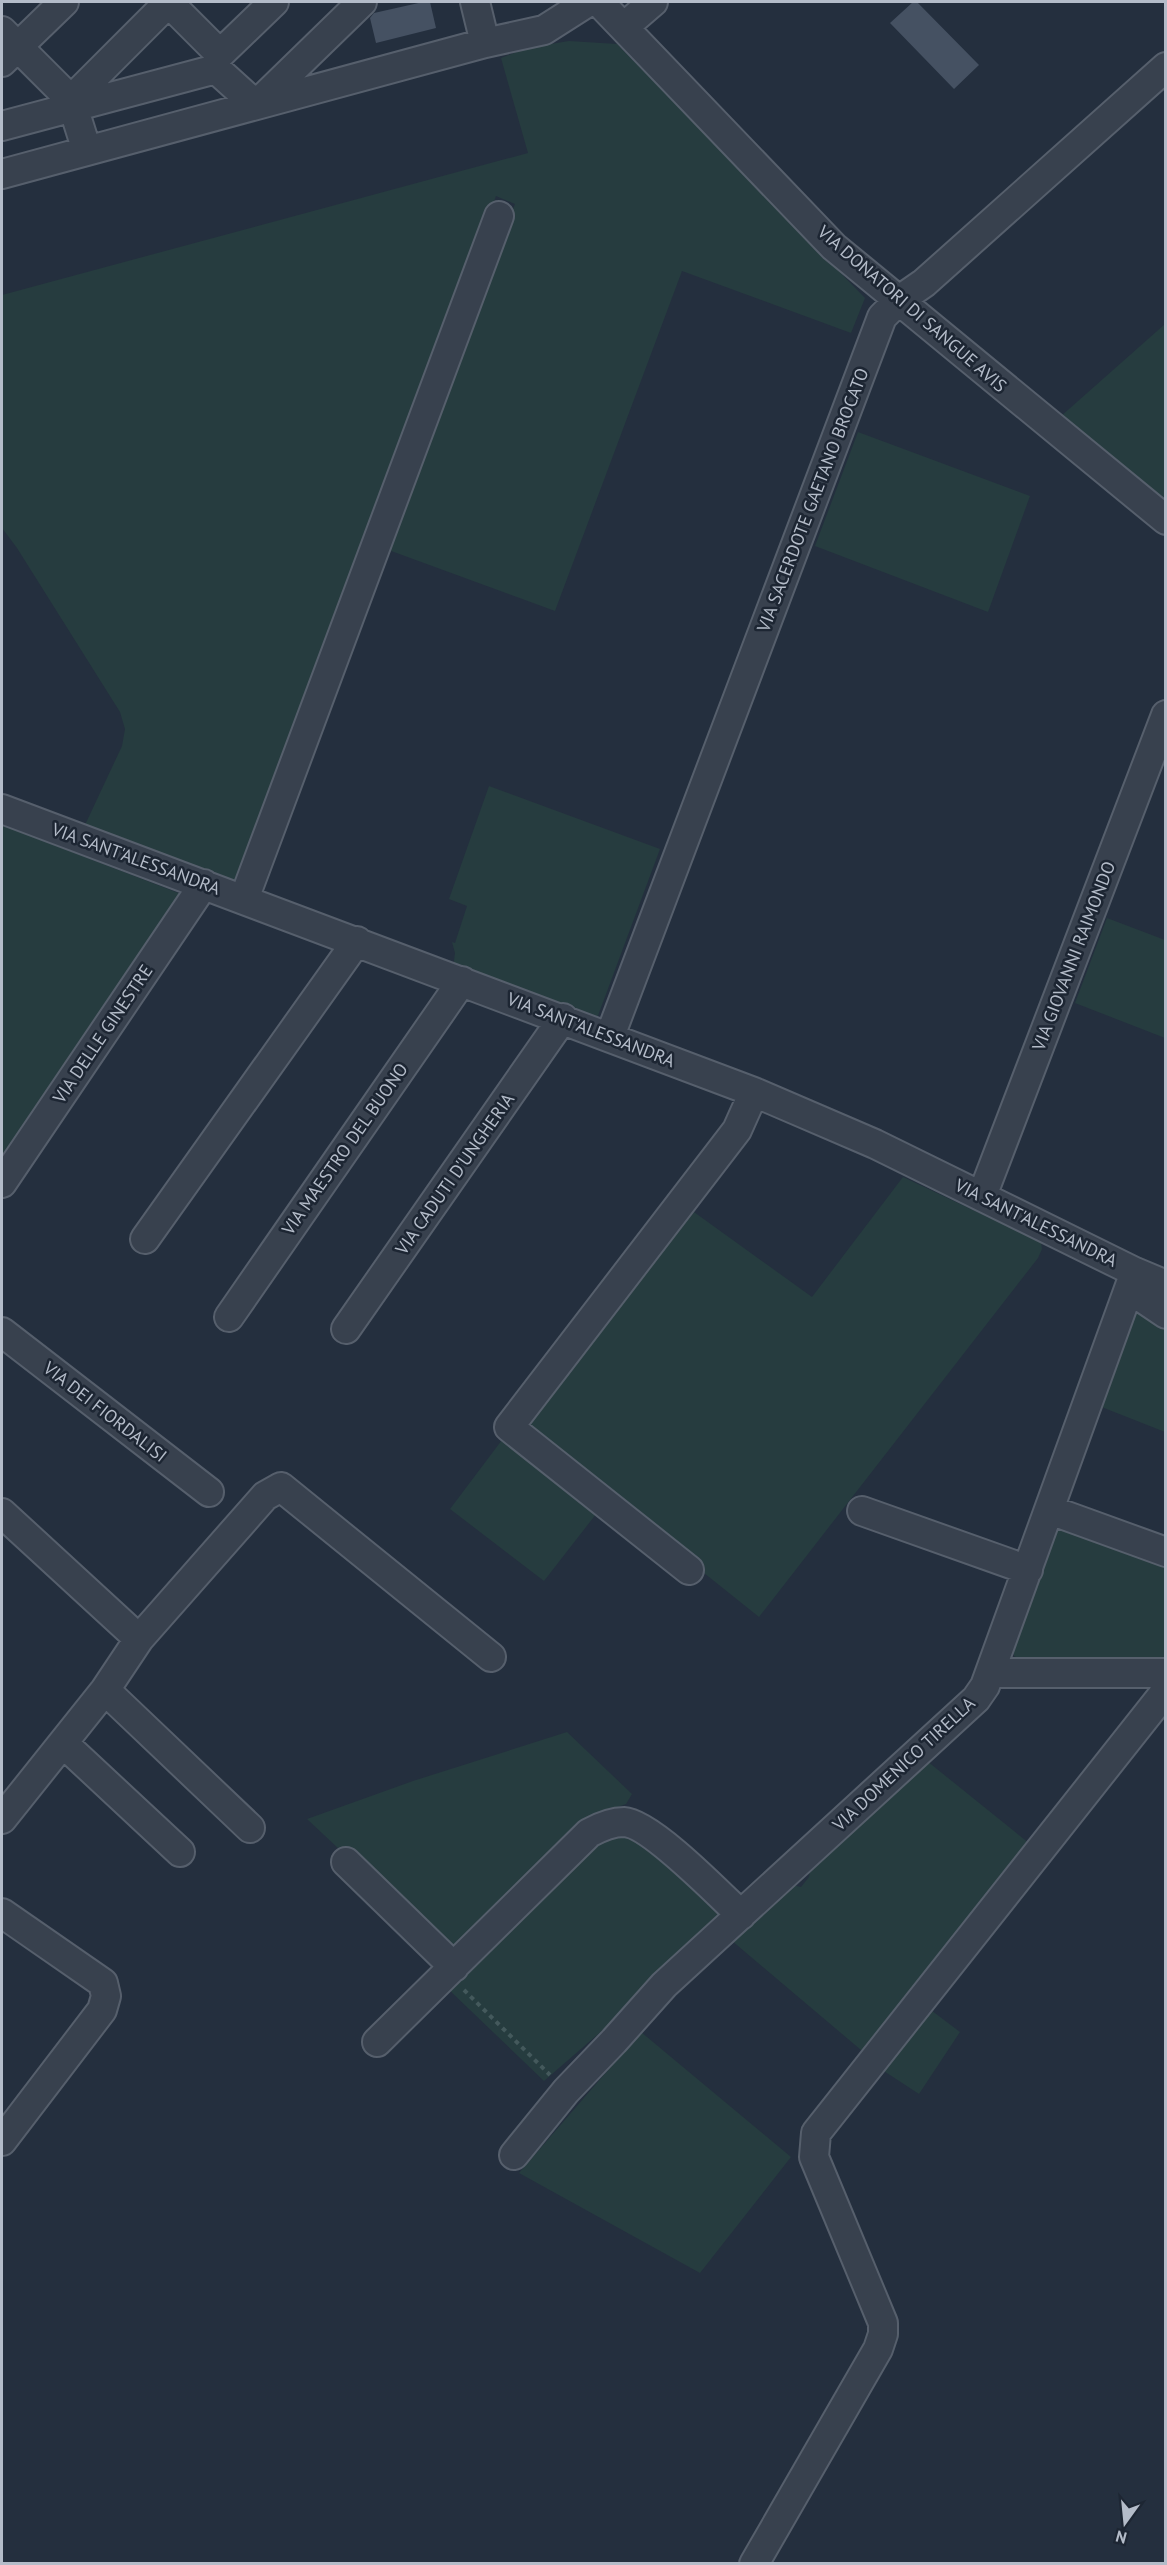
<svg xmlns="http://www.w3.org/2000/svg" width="1167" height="2565" font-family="'PT Sans',sans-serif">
  <rect width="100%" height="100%" fill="#242f3e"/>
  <path fill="#263c3f" d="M 569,41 L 617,44 L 865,298 L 851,333 L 682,271 L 555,611 L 383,548 L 515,204 L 496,196 L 243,874 L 231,884 L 85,825 L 122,746 L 125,729 L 120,712 L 17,548 L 2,528 L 2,295 L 528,153 L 501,58 L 527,48 Z
    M 1165,324 L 1165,503 L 1060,417 Z
    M 858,432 L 1030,496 L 988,612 L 815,546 Z
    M 489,786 L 660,849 L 596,1021 L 453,968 L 455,953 L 452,942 L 455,943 L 467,906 L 449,899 Z
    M 2,825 L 181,894 L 2,1161 Z
    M 1107,918 L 1165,940 L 1165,1038 L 1075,1003 Z
    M 903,1177 L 1041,1242 L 1042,1249 L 1038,1258 L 759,1617 L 609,1497 L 522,1422 L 687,1207 L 812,1297 Z
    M 1136,1301 L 1165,1321 L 1165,1432 L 1099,1406 Z
    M 505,1436 L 600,1509 L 544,1581 L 450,1509 Z
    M 1057,1522 L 1165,1561 L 1165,1663 L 1020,1659 L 1014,1656 L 1013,1647 Z
    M 567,1732 L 632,1794 L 626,1804 L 593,1816 L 453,1956 L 307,1819 L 413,1781 Z
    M 927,1761 L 1045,1856 L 915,1998 L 960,2032 L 919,2094 L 867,2060 L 861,2050 L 731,1940 L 792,1885 L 801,1887 L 809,1877 L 811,1867 Z
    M 622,1831 L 725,1912 L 634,2003 L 544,2081 L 445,1986 L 596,1836 Z
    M 641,2032 L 791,2157 L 700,2273 L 519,2173 Z"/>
  <path fill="#455162" d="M 423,2 L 430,2 L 436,28 L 376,43 L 370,18 L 374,13 Z
    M 913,2 L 917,2 L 979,65 L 954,89 L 890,23 Z"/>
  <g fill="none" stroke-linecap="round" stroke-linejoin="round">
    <g stroke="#565f6c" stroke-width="32">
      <path id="minor" d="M 168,2 L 220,54 L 274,2
        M 475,2 L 485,43
        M 599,2 L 834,247 L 1166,520
        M 624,27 L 653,2
        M 2,31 L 71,100 L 87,151
        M 2,62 L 64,2
        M 71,100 L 169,2
        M 2,126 L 216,69 L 256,105 L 362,2
        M 2,174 L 485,43 L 544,30 L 588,2
        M 2,809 L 754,1092 L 875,1144 L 1135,1272 L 1166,1285
        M 244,899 L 499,216
        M 610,1036 L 882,317 L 898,301 L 924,283 L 1166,67
        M 2,1183 L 204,884
        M 982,1196 L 1166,715
        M 145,1239 L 357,941
        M 1129,1289 L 1166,1314
        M 229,1317 L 462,981
        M 346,1329 L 563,1018
        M 2,1332 L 209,1492
        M 1050,1510 L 1166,1552
        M 862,1511 L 1028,1570
        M 2,1513 L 139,1639 L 105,1690 L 2,1819
        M 689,1570 L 509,1427 L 737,1130 L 754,1092
        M 139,1639 L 265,1496 L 281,1487 L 491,1657
        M 991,1673 L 1166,1673
        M 105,1690 L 250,1828
        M 63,1743 L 180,1852
        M 346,1862 L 454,1967
        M 2,1913 L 103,1983 L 106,1996 L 102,2010 L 2,2141
        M 377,2042 L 589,1833 C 600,1827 611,1822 624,1822 C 650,1823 720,1895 741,1915
        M 514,2155 L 566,2091 L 614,2041 L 664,1985 L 976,1699 L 985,1686 L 1135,1272
        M 754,2564 L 878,2349 L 883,2334 L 883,2323 L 814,2157 L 816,2133 L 1162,1696 L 1166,1688"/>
    </g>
    <path stroke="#44595c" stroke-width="4" stroke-dasharray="4.5 4.5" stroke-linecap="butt" d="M 464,1990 L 550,2075"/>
    <use href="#minor" stroke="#38414e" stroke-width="28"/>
  </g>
  <g text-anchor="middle" stroke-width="5" stroke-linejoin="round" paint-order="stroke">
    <g font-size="18" fill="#b4bcc9" stroke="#1d2633">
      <text transform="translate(912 309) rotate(41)" y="6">VIA DONATORI DI SANGUE AVIS</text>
      <text transform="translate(813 500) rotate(-69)" y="6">VIA SACERDOTE GAETANO BROCATO</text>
      <text transform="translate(136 859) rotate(20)" y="6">VIA SANT'ALESSANDRA</text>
      <text transform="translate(1074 956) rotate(-69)" y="6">VIA GIOVANNI RAIMONDO</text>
      <text transform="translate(591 1030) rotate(21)" y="6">VIA SANT'ALESSANDRA</text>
      <text transform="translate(103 1034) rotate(-56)" y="6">VIA DELLE GINESTRE</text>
      <text transform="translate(345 1149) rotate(-55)" y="6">VIA MAESTRO DEL BUONO</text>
      <text transform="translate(455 1174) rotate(-55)" y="6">VIA CADUTI D'UNGHERIA</text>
      <text transform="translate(1036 1223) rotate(26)" y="6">VIA SANT'ALESSANDRA</text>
      <text transform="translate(105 1412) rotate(38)" y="6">VIA DEI FIORDALISI</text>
      <text transform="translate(904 1764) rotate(-43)" y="6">VIA DOMENICO TIRELLA</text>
    </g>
  </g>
  <rect width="1167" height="2565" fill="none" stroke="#b4bcc9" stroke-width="6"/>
  <g transform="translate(1125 2523) rotate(195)" stroke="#1d2633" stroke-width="4.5" paint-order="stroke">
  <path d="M0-4.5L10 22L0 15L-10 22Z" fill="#b4bcc9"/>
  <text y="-9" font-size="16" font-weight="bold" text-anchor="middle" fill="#b4bcc9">N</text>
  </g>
</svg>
